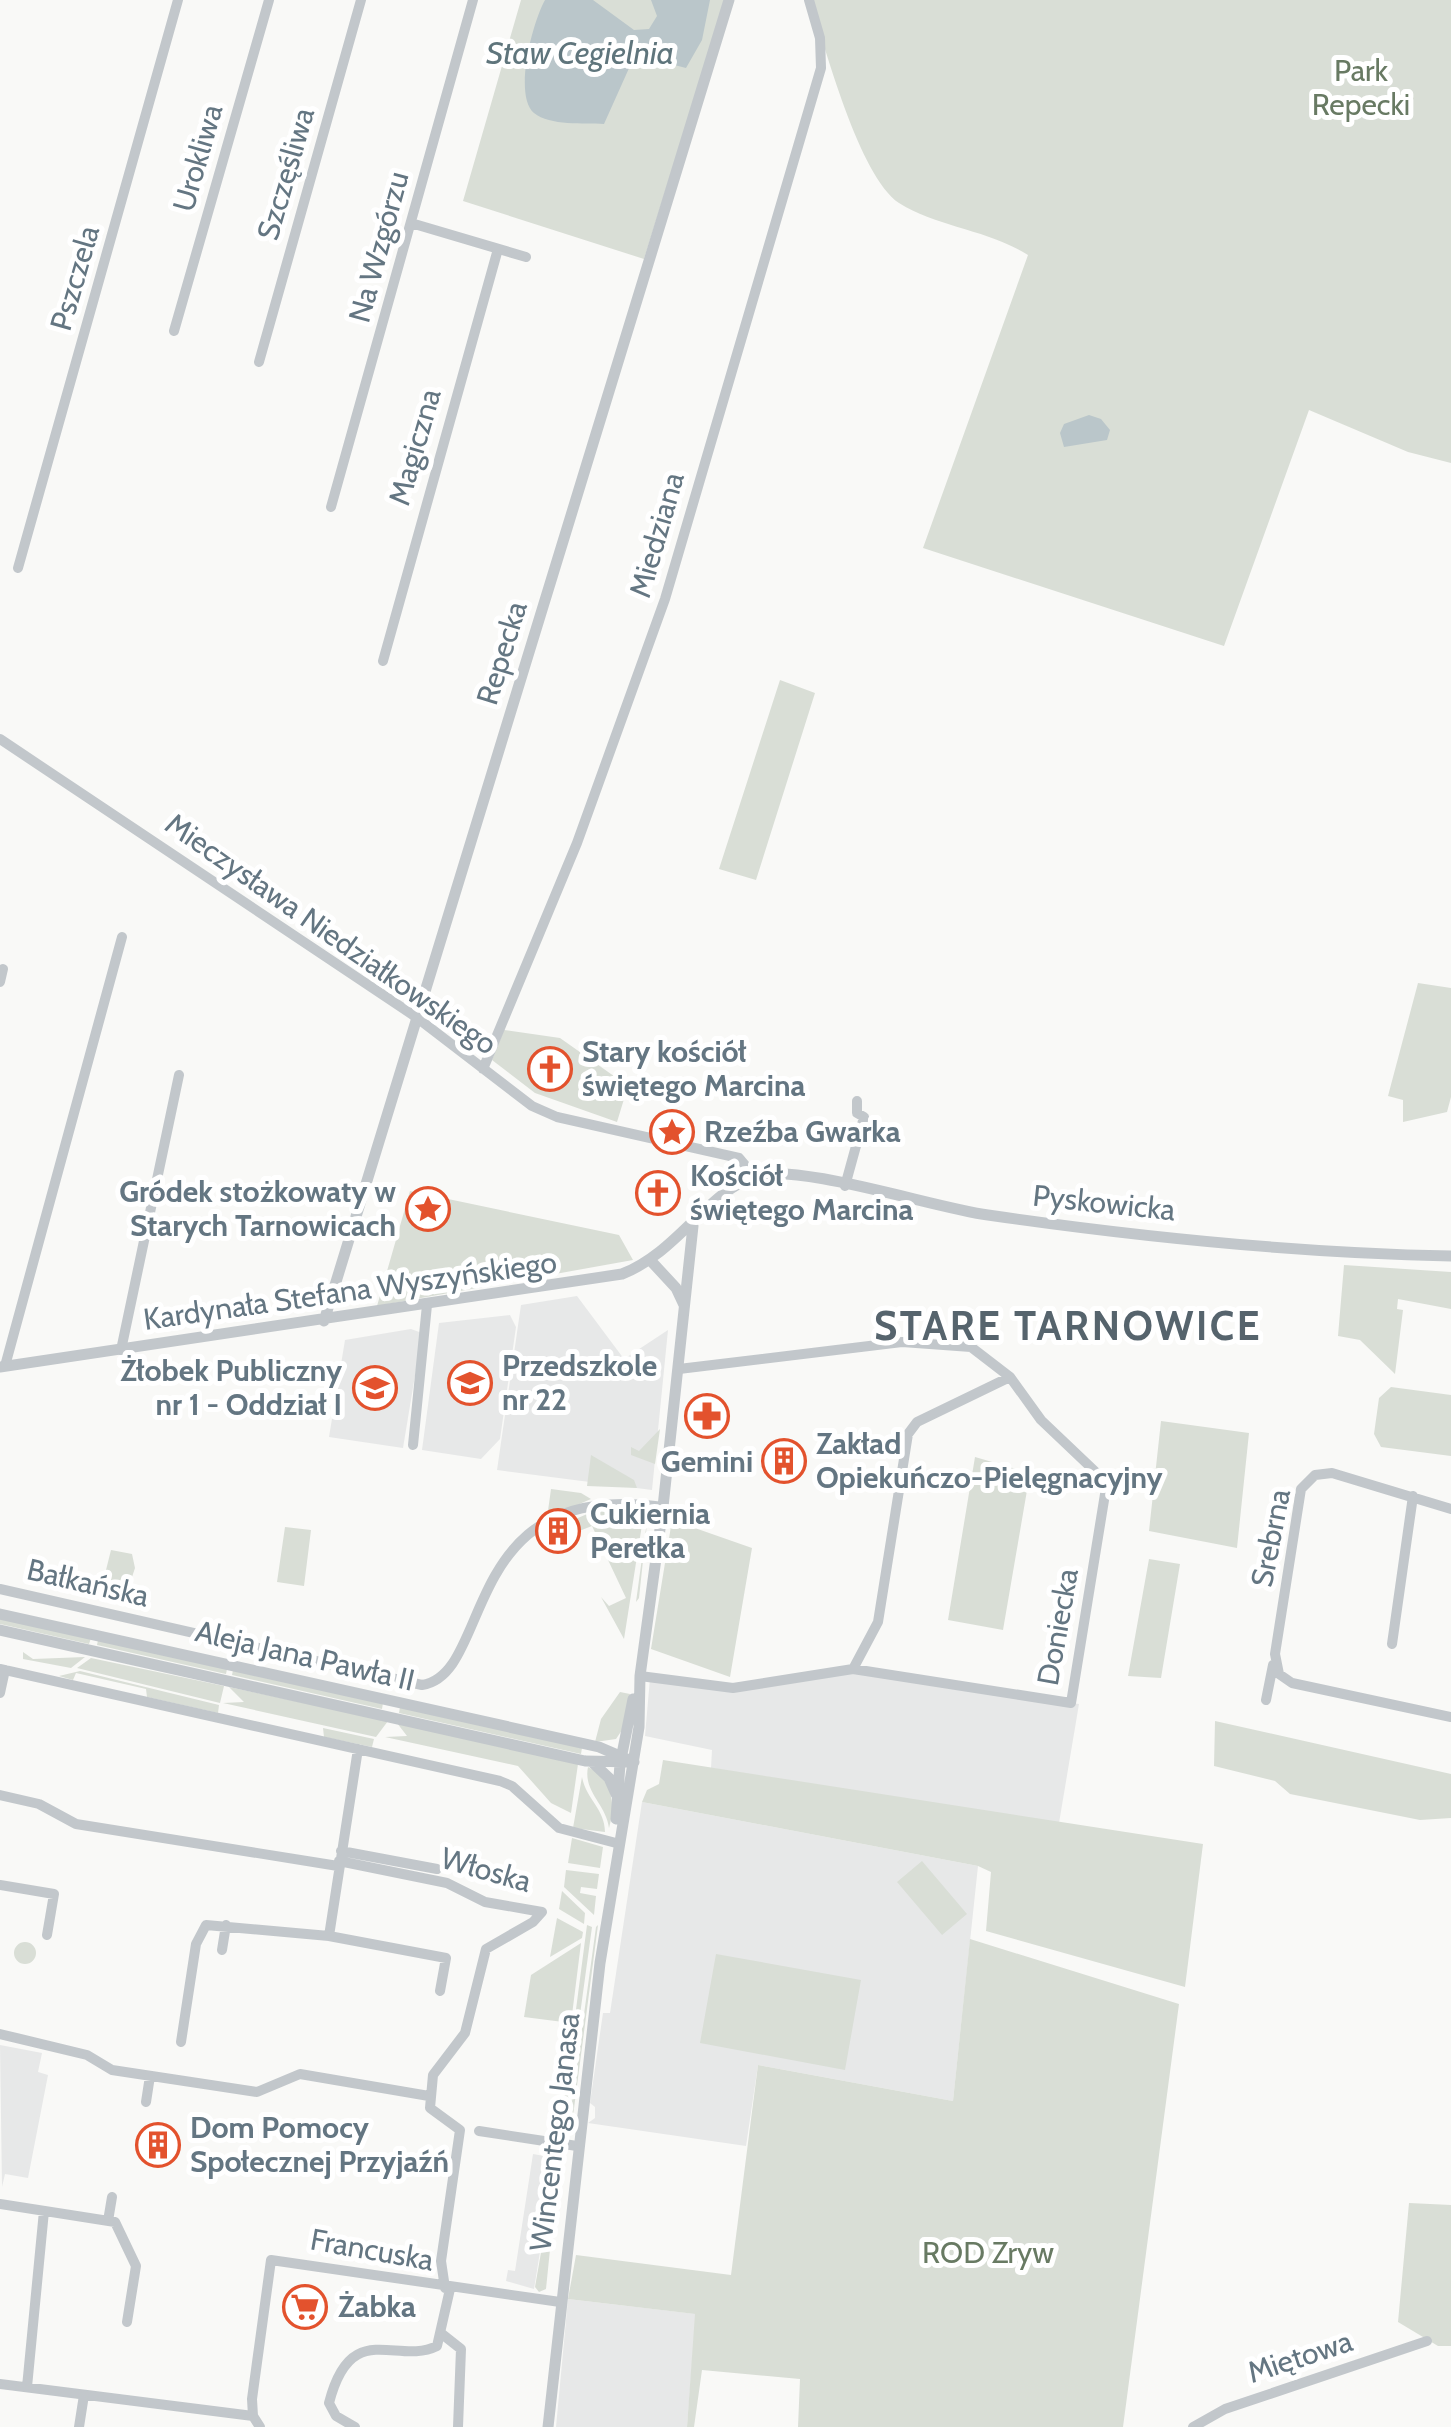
<svg xmlns="http://www.w3.org/2000/svg" width="1451" height="2427" font-family="Cabin,sans-serif">
  <rect width="100%" height="100%" fill="#f9f9f7"/>
  <path fill="#e7e8e8" d="M 577,1296 L 624,1359 L 668,1330 L 652,1490 L 497,1470 L 521,1305 Z
    M 510,1315 L 516,1327 L 500,1439 L 481,1459 L 422,1450 L 439,1323 Z
    M 411,1329 L 422,1333 L 403,1448 L 329,1437 L 345,1340 Z
    M 838,1671 L 1079,1704 L 1059,1823 L 711,1768 L 712,1750 L 645,1736 L 650,1678 L 722,1688 Z
    M 642,1802 L 978,1866 L 953,2101 L 758,2065 L 746,2146 L 588,2123 L 595,2118 L 595,2107 L 590,2103 L 603,2013 L 610,2013 Z
    M 0,2045 L 42,2053 L 38,2072 L 48,2075 L 28,2178 L 5,2174 L 2,2187 Z
    M 533,2154 L 555,2158 L 534,2289 L 506,2281 L 508,2270 L 515,2271 Z
    M 568,2299 L 696,2314 L 687,2427 L 556,2427 Z"/>
  <path fill="#d9ded6" d="M 521,0 L 725,0 L 644,259 L 463,201 Z
    M 810,0 L 1451,0 L 1451,463 L 1408,452 L 1309,410 L 1224,646 L 923,548 L 1028,255 C 989,230 937,227 899,203 C 859,176 825,47 810,0 Z
    M 780,680 L 815,693 L 756,880 L 719,869 Z
    M 1418,983 L 1451,988 L 1451,1097 L 1447,1112 L 1403,1122 L 1403,1100 L 1388,1096 Z
    M 504,1030 L 560,1038 L 628,1086 L 617,1122 L 535,1093 L 492,1060 Z
    M 410,1191 L 619,1235 L 633,1260 L 377,1306 Z
    M 1344,1265 L 1451,1272 L 1451,1309 L 1398,1299 L 1397,1309 L 1403,1310 L 1395,1374 L 1360,1340 L 1338,1336 Z
    M 1391,1387 L 1451,1395 L 1451,1456 L 1381,1447 L 1374,1434 L 1379,1398 Z
    M 1161,1421 L 1249,1433 L 1237,1548 L 1149,1531 Z
    M 660,1429 L 655,1464 L 631,1455 L 631,1447 L 639,1451 Z
    M 591,1455 L 634,1480 L 637,1488 L 587,1486 Z
    M 975,1457 L 1030,1473 L 1003,1630 L 948,1620 Z
    M 551,1489 L 581,1493 L 591,1499 L 547,1518 Z
    M 599,1509 L 644,1512 L 624,1639 L 601,1597 L 609,1606 L 626,1598 L 592,1526 L 574,1533 L 577,1546 L 566,1523 Z
    M 648,1514 L 639,1598 L 636,1602 Z
    M 672,1520 L 752,1548 L 730,1677 L 651,1649 Z
    M 285,1527 L 311,1530 L 304,1586 L 277,1582 Z
    M 111,1550 L 132,1554 L 135,1568 L 130,1583 L 114,1586 L 106,1570 Z
    M 1149,1559 L 1180,1564 L 1161,1678 L 1128,1676 Z
    M 0,1617 L 91,1638 L 89,1644 L 0,1624 Z
    M 98,1640 L 227,1669 L 226,1674 L 97,1645 Z
    M 23,1652 L 33,1659 L 85,1657 L 71,1668 L 23,1659 Z
    M 91,1658 L 224,1686 L 220,1703 L 77,1668 Z
    M 233,1670 L 383,1703 L 382,1709 L 232,1675 Z
    M 80,1671 L 219,1705 L 218,1713 L 147,1697 L 146,1689 L 76,1673 L 73,1680 L 59,1676 Z
    M 229,1687 L 388,1721 L 376,1737 L 223,1703 L 244,1702 Z
    M 620,1692 L 630,1694 L 622,1730 L 616,1739 L 595,1742 L 601,1719 Z
    M 400,1707 L 582,1748 L 581,1754 L 399,1713 Z
    M 1215,1721 L 1451,1774 L 1451,1818 L 1420,1820 L 1290,1794 L 1275,1781 L 1214,1766 Z
    M 397,1723 L 578,1764 L 571,1813 L 551,1803 L 518,1766 L 385,1737 L 407,1736 Z
    M 323,1728 L 374,1739 L 372,1747 L 324,1737 Z
    M 663,1760 L 1203,1844 L 1185,1987 L 986,1931 L 991,1872 L 978,1866 L 642,1802 L 647,1790 L 659,1784 Z
    M 588,1767 C 612,1779 616,1803 609,1828 C 606,1804 583,1792 588,1767 Z
    M 582,1777 C 586,1799 605,1809 605,1832 L 573,1828 Z
    M 572,1838 L 603,1847 L 600,1868 L 568,1863 Z
    M 922,1861 L 967,1914 L 942,1935 L 897,1882 Z
    M 566,1870 L 599,1874 L 597,1889 L 581,1887 L 580,1893 L 596,1896 L 594,1915 L 564,1887 Z
    M 562,1891 L 585,1913 L 584,1924 L 559,1909 Z
    M 557,1918 L 583,1932 L 582,1938 L 550,1957 Z
    M 587,1925 L 592,1927 L 566,2117 L 562,2117 Z
    M 598,1925 L 573,2116 L 570,2116 L 596,1927 Z
    M 970,1939 L 1179,2004 L 1123,2427 L 798,2427 L 800,2379 L 702,2370 L 694,2427 L 687,2427 L 695,2314 L 568,2299 L 576,2255 L 731,2275 L 758,2065 L 953,2101 Z
    M14 1953a11 11 0 1 1 22 0a11 11 0 1 1-22 0Z
    M 581,1943 L 571,2023 L 524,2017 L 531,1975 Z
    M 716,1954 L 861,1980 L 845,2070 L 700,2043 Z
    M 559,2149 L 549,2211 L 553,2220 L 546,2289 L 539,2292 L 535,2287 Z
    M 1409,2203 L 1451,2205 L 1451,2346 L 1438,2346 L 1398,2322 Z"/>
  <path fill="#bac6ca" d="M 545,0 L 593,0 L 634,30 L 649,29 L 657,16 L 651,0 L 710,0 L 702,40 L 686,68 L 659,61 L 630,66 L 604,124 C 584,123 550,126 534,113 C 513,95 533,21 545,0 Z
    M 1089,415 L 1101,419 L 1110,430 L 1107,440 L 1064,447 L 1060,433 L 1064,424 Z"/>
  <g fill="none" stroke-linecap="round" stroke-linejoin="round">
    <path stroke="#c2c7cb" stroke-width="10" d="M 411,223 L 526,257
      M 174,331 L 269,0
      M 259,362 L 361,0
      M 331,507 L 473,0
      M 18,568 L 178,0
      M 383,661 L 498,249
      M 0,739 L 416,1017 L 532,1106 L 557,1117 L 739,1158 L 755,1177
      M 0,982 L 3,969
      M 483,1069 L 577,843 L 665,599 L 821,68 L 820,38 L 809,0
      M 845,1186 L 864,1117 L 857,1113 L 857,1101
      M 121,1350 L 179,1075
      M 5,1366 L 122,937
      M 413,1445 L 427,1305
      M 1451,1509 L 1332,1473 L 1315,1475 L 1301,1489 L 1275,1654 L 1279,1674 L 1292,1683 L 1451,1717
      M 0,1589 L 422,1685 C 495,1674 456,1477 663,1507
      M 1392,1644 L 1413,1496
      M 0,1669 L 500,1781 L 512,1786 L 559,1828 L 616,1843
      M 853,1669 L 878,1622 L 908,1434 L 917,1422 L 1010,1377
      M 640,1676 L 733,1688 L 853,1669 L 1071,1703 L 1106,1488 L 1102,1478 L 1041,1420 L 1010,1377 L 971,1347 L 902,1342 L 679,1369
      M 0,1693 L 5,1670
      M 1266,1700 L 1273,1665
      M 0,1795 L 39,1804 L 76,1824 L 338,1866
      M 341,1851 L 437,1869
      M 339,1861 L 447,1883 L 485,1902 L 542,1912
      M 0,1885 L 54,1894 L 47,1935
      M 329,1936 L 358,1749
      M 222,1950 L 226,1925
      M 0,2034 L 87,2055 L 112,2070 L 257,2092 L 300,2074 L 429,2096
      M 181,2042 L 196,1944 L 206,1925 L 329,1936 L 446,1958 L 440,1991
      M 146,2102 L 150,2076
      M 479,2131 L 577,2146
      M 0,2204 L 115,2222 L 136,2266 L 127,2322
      M 108,2221 L 112,2197
      M 445,2288 L 441,2261 L 460,2130 L 430,2108 L 433,2075 L 465,2033 L 486,1949 L 533,1922 L 542,1912
      M 442,2334 L 461,2349 L 458,2427
      M 0,2384 L 253,2416
      M 27,2387 L 44,2211
      M 79,2427 L 84,2395
      M 260,2427 L 253,2416 L 252,2399 L 271,2260 L 560,2302
      M 355,2427 L 336,2416 L 329,2403 C 351,2317 397,2366 437,2346 L 450,2289
      M 1193,2427 L 1225,2409 L 1427,2341"/>
    <path stroke="#c2c7cb" stroke-width="11" d="M 651,1261 L 676,1288 L 684,1305
      M 324,1321 L 729,0
      M 0,1367 L 622,1274 C 677,1253 708,1191 756,1176 C 799,1163 935,1208 988,1215 C 1140,1237 1297,1253 1451,1256
      M 0,1614 L 599,1747 L 634,1762
      M 0,1630 L 585,1761 L 634,1762
      M 592,1762 L 609,1778 L 616,1794
      M 616,1819 L 620,1764 L 633,1699
      M 548,2427 L 600,1963 L 639,1727 L 640,1676 L 663,1507 L 693,1226"/>
  </g>
  <defs>
    <g id="church-ring" transform="scale(2.25)"><circle r="9.5" fill="#fff" stroke="#e3522d" stroke-width="1.5"/><path d="M-1.2-6h2.4v3.5h3.3v2.4h-3.3V6h-2.4V-.1h-3.3v-2.4h3.3Z" fill="#e3522d"/></g>
    <g id="sight-ring" transform="scale(2.25)"><circle r="9.5" fill="#fff" stroke="#e3522d" stroke-width="1.5"/><path d="M0-6L1.8-2.2L6-1.7L2.9 1.2L3.7 5.4L0 3.3L-3.7 5.4L-2.9 1.2L-6-1.7L-1.8-2.2Z" fill="#e3522d"/></g>
    <g id="school-ring" transform="scale(2.25)"><circle r="9.5" fill="#fff" stroke="#e3522d" stroke-width="1.5"/><path d="M0-5L7-2L0 1L-7-2ZM-4 1L0 2.5L4 1V4Q0 6-4 4Z" fill="#e3522d"/></g>
    <g id="pharmacy-ring" transform="scale(2.25)"><circle r="9.5" fill="#fff" stroke="#e3522d" stroke-width="1.5"/><path d="M-2-6h4v4h4v4h-4v4h-4v-4h-4v-4h4Z" fill="#e3522d"/></g>
    <g id="building-ring" transform="scale(2.25)"><circle r="9.5" fill="#fff" stroke="#e3522d" stroke-width="1.5"/><path d="M-4-6H4V6H1V3H-1V6H-4ZM-2.5-4.3h1.7v1.8h-1.7ZM.8-4.3h1.7v1.8H.8ZM-2.5-1h1.7V.8h-1.7ZM.8-1h1.7V.8H.8Z" fill="#e3522d"/></g>
    <g id="supermarket-ring" transform="scale(2.25)"><circle r="9.5" fill="#fff" stroke="#e3522d" stroke-width="1.5"/><path d="M-6-5.5h2.5l.6 2H6L4.5 2H-2.5L-4.4-4H-6ZM-1.5 3.2a1.3 1.3 0 1 0 .1 0ZM3 3.2a1.3 1.3 0 1 0 .1 0Z" fill="#e3522d"/></g>
  </defs>
  <g fill-rule="evenodd">
    <use href="#church-ring" x="550" y="1069"/>
    <use href="#sight-ring" x="672" y="1132"/>
    <use href="#church-ring" x="658" y="1193"/>
    <use href="#sight-ring" x="428" y="1209"/>
    <use href="#school-ring" x="470" y="1383"/>
    <use href="#school-ring" x="375" y="1388"/>
    <use href="#pharmacy-ring" x="707" y="1416"/>
    <use href="#building-ring" x="784" y="1461"/>
    <use href="#building-ring" x="558" y="1531"/>
    <use href="#building-ring" x="158" y="2145"/>
    <use href="#supermarket-ring" x="305" y="2307"/>
  </g>
  <g text-anchor="middle" stroke-width="10" stroke-linejoin="round" paint-order="stroke">
    <g font-size="30" fill="#687a63" stroke="#fff">
      <text x="1361" y="81">Park<tspan x="1361" dy="34">Repecki</tspan></text>
      <text x="988" y="2263">ROD Zryw</text>
    </g>
    <g font-size="30" fill="#647682" stroke="#fff">
      <text transform="translate(198 158) rotate(-74)" y="10">Urokliwa</text>
      <text transform="translate(286 174) rotate(-74)" y="10">Szczęśliwa</text>
      <text transform="translate(379 247) rotate(-75)" y="10">Na Wzgórzu</text>
      <text transform="translate(75 278) rotate(-74)" y="10">Pszczela</text>
      <text transform="translate(415 447) rotate(-74)" y="10">Magiczna</text>
      <text transform="translate(657 535) rotate(-74)" y="10">Miedziana</text>
      <text transform="translate(502 653) rotate(-73)" y="10">Repecka</text>
      <text transform="translate(331 934) rotate(35)" y="10">Mieczysława Niedziałkowskiego</text>
      <text transform="translate(1104 1203) rotate(6)" y="10">Pyskowicka</text>
      <text transform="translate(350 1291) rotate(-8)" y="10">Kardynała Stefana Wyszyńskiego</text>
      <text transform="translate(1271 1538) rotate(-79)" y="10">Srebrna</text>
      <text transform="translate(88 1583) rotate(13)" y="10">Bałkańska</text>
      <text transform="translate(1058 1627) rotate(-80)" y="10">Doniecka</text>
      <text transform="translate(305 1656) rotate(13)" y="10">Aleja Jana Pawła II</text>
      <text transform="translate(486 1870) rotate(16)" y="10">Włoska</text>
      <text transform="translate(555 2132) rotate(-83)" y="10">Wincentego Janasa</text>
      <text transform="translate(372 2250) rotate(10)" y="10">Francuska</text>
      <text transform="translate(1300 2357) rotate(-18)" y="10">Miętowa</text>
    </g>
    <g font-size="30" font-weight="bold" fill="#647682" stroke="#fff" text-anchor="start">
      <text x="582" y="1062">Stary kościół<tspan x="582" dy="34">świętego Marcina</tspan></text>
      <text x="704" y="1142">Rzeźba Gwarka</text>
      <text x="690" y="1186">Kościół<tspan x="690" dy="34">świętego Marcina</tspan></text>
      <text x="396" y="1202" text-anchor="end">Gródek stożkowaty w<tspan x="396" dy="34">Starych Tarnowicach</tspan></text>
      <text x="502" y="1376">Przedszkole<tspan x="502" dy="34">nr 22</tspan></text>
      <text x="342" y="1381" text-anchor="end">Żłobek Publiczny<tspan x="342" dy="34">nr 1 - Oddział I</tspan></text>
      <text x="816" y="1454">Zakład<tspan x="816" dy="34">Opiekuńczo-Pielęgnacyjny</tspan></text>
      <text x="707" y="1472" text-anchor="middle">Gemini</text>
      <text x="590" y="1524">Cukiernia<tspan x="590" dy="34">Perełka</tspan></text>
      <text x="190" y="2138">Dom Pomocy<tspan x="190" dy="34">Społecznej Przyjaźń</tspan></text>
      <text x="338" y="2317">Żabka</text>
    </g>
    <g font-size="32" font-style="italic" fill="#5f757c" stroke="#fff">
      <text x="580" y="64">Staw Cegielnia</text>
    </g>
    <g font-size="40" font-weight="bold" letter-spacing="2.5" fill="#56646d" stroke="#fff">
      <text x="1068" y="1340">STARE TARNOWICE</text>
    </g>
  </g>
</svg>
